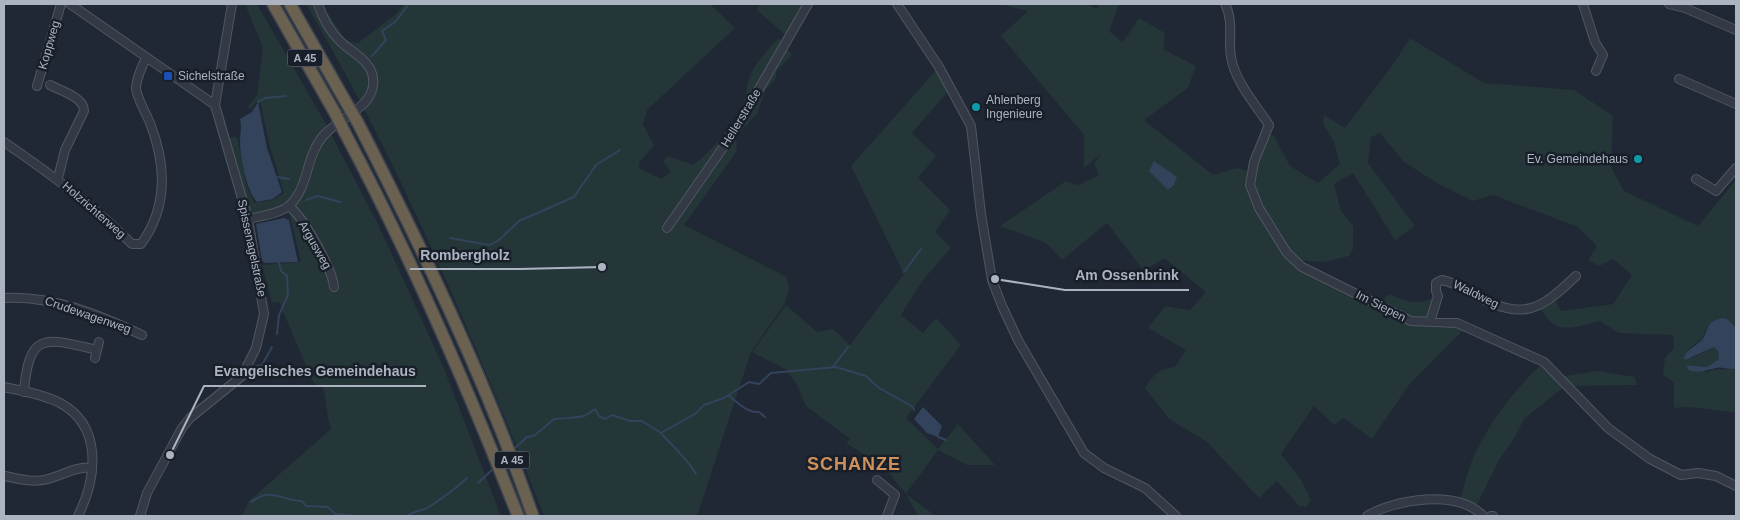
<svg xmlns="http://www.w3.org/2000/svg" width="1740" height="520" viewBox="0 0 1740 520" font-family="Arial,sans-serif">
	<style>
		.green { fill: #243637 }
		.water { fill: #33435c }
		.lines { fill: none; stroke-linecap: round; stroke-linejoin: round }
		.stream { stroke: #33435c; stroke-width: 2 }
		.minor-casing { stroke: #505763; stroke-width: 10 }
		.highway-casing { stroke: #3d444f; stroke-width: 14 }
		.minor { stroke: #333a45; stroke-width: 8 }
		.highway { stroke: #6b6150; stroke-width: 11 }
		.highway-bridge-casing { stroke: #3d444f; stroke-width: 14; stroke-linecap: butt }
		.highway-bridge { stroke: #6b6150; stroke-width: 11 }
		.transit-dot { fill: #1a4fb4; stroke: #181f29; stroke-width: 2 }
		.culture-dot { fill: #0f9aa8; stroke: #181f29; stroke-width: 2 }
		.labels { text-anchor: middle; stroke-width: 5; stroke-linejoin: round; paint-order: stroke }
		.shield { fill: #181f29; stroke: #808794; stroke-width: 1 }
		.shield-label { font-size: 11px; font-weight: bold; fill: #acb4c2 }
		.street-label { font-size: 12px; fill: #acb4c2; stroke: #181f29 }
		.poi-label { font-size: 12px; fill: #acb4c2; stroke: #181f29; text-anchor: start }
		.district-label { font-size: 18px; font-weight: bold; letter-spacing: 1px; fill: #cf915b; stroke: #181f29 }
		.leader { fill: none; stroke: #acb4c2; stroke-width: 2 }
		.callout-dot { fill: #acb4c2; stroke: #181f29; stroke-width: 2 }
		.callout-label { font-size: 14px; text-anchor: middle; font-weight: bold; fill: #acb4c2; stroke: #181f29; stroke-width: 5; stroke-linejoin: round; paint-order: stroke }
	</style>
	<rect width="100%" height="100%" fill="#1f2834"/>
	<path class="green" d="M245,4H257L327,126L302,184L287,204L253,215L248,212L229,150L230,137H236L238,140L247,187L254,203L273,200L284,193L270,147L260,102L257,101L250,110L248,106L257,95L263,48Z
		M306,4H322L346,41L358,43L396,14L404,4H710L735,28L647,110L643,124L654,145L639,163V168L661,179L671,172L663,162L668,156L693,165C710,153 737,122 744,102C747,95 746,86 749,79C754,64 768,49 779,38L792,55L777,70L776,78L765,91L757,114L736,136L737,151L684,225L787,277L789,289L784,305L751,352L697,516H544C475,341 401,166 306,4Z
		M761,4H808L788,37L759,12L757,8Z
		M999,4H1089L1096,9L1100,4H1119L1109,31L1123,42L1139,18L1165,33L1164,50L1196,66L1188,88L1144,120L1213,175L1237,168L1251,172L1266,133L1274,136L1290,166L1318,183L1340,164L1334,142L1323,123L1324,115L1345,128L1394,63L1410,38L1484,83L1574,90L1613,116L1611,167L1624,191L1698,226L1736,180V332L1735,327L1708,326L1701,340L1687,350L1692,358L1714,347L1718,351L1719,359L1707,367L1686,365L1707,372C1719,367 1728,371 1736,368V412C1715,411 1694,405 1674,408V382L1663,375L1665,358L1674,348L1673,335L1619,333L1600,321C1570,328 1556,337 1539,306L1554,297L1561,311L1613,304L1632,275L1613,259L1599,266L1588,260L1597,246L1578,227L1493,195L1473,201L1437,183L1404,162L1380,133L1371,137L1368,163L1415,226L1395,240L1353,173L1334,184L1341,211L1353,226V249L1349,256L1324,262L1294,260L1377,305L1389,294C1409,303 1417,306 1438,296L1430,322L1466,327L1409,385L1372,439L1344,418L1334,425L1314,406L1281,454L1301,480L1311,500L1306,507L1299,506L1277,481L1259,498L1207,442L1169,419L1145,388C1152,375 1161,368 1175,367L1186,350L1148,328L1165,306L1190,310L1206,292L1164,258L1144,271L1107,223L1062,260L1046,243L1000,226L1066,181L1078,185L1099,175L1094,164L1101,154L1084,168V135L1001,36L1028,11Z
		M939,67L951,88L912,133L936,156L918,178L950,210L935,232L951,248L923,280L901,315L923,333L936,318L961,345L906,418L938,449L958,424L995,465H967L938,450L906,494L936,516H918L906,494L884,467L846,443L850,439L806,406L796,383L785,369L752,352L786,305L817,332L833,329L850,345L904,274L851,166Z
		M331,134L378,224L443,366L501,516H242L249,501L331,429C326,415 327,402 323,388L313,382L279,302H272L262,265L301,262L289,212L304,190L325,138Z
		M1544,362L1557,377L1597,371L1635,377L1637,385L1565,386L1524,419L1515,437L1499,460L1475,509L1449,502L1461,497C1464,486 1467,474 1471,463C1486,426 1514,389 1544,362Z"/>
	<path class="water" d="M258,102L267,148L282,192L273,199L257,202C247,193 240,156 240,142C240,134 242,127 240,119L252,112Z
		M1154,161L1177,177L1174,185L1168,190L1149,171Z
		M284,218L289,220L298,262L265,263L262,261L256,224Z
		M1722,318L1727,319L1735,327L1736,368C1729,371 1723,366 1716,368C1706,370 1700,374 1689,370L1686,365L1707,367L1719,359L1718,351L1714,347L1685,360L1684,358C1687,349 1694,347 1701,341C1710,331 1703,323 1722,318Z
		M923,407L942,426L938,437L927,433L914,419Z"/>
	<g class="lines">
		<path class="stream" d="M372,56L386,40L382,31L395,22L409,4
			M258,102L265,98L286,96
			M278,177L289,179
			M306,200L318,196L340,202
			M450,238L490,245L499,240L519,221L574,197L596,165L620,150
			M904,272L921,249
			M277,334L279,315L288,295L287,276L281,271L279,262
			M256,366L262,365L272,347
			M833,367L848,347
			M728,395C737,402 747,413 759,412L765,417
			M661,433C673,447 687,458 696,474
			M938,437L946,440
			M514,449L527,437L534,436L554,419C556,419 582,417 584,416C587,415 592,411 595,409L599,416L605,419L612,415L630,421H642L661,433L695,414L704,405L724,398L749,382L759,384L771,373L836,367L866,376L879,388L913,407L914,410
			M478,483L494,468
			M251,502C273,486 280,501 302,501L306,506L328,507L335,514L357,516
			M407,516C414,511 422,511 429,507C442,498 456,489 467,478"/>
		<defs>
			<path id="minor" d="M70,4L215,105
				M897,4L939,67L971,126L981,214L992,280L1002,306L1019,342L1084,453L1104,468L1145,488L1176,516
				M1225,4C1234,21 1228,39 1231,57C1235,82 1256,105 1269,125L1254,162L1250,185L1259,208L1287,253L1302,267L1411,321L1457,323L1544,362L1608,428L1650,459L1681,475L1698,473L1716,476L1736,486
				M1583,4L1595,42L1603,55L1596,71
				M1669,4L1685,8L1736,30
				M1679,79L1736,104
				M50,85C61,91 84,97 84,111L65,150L58,178
				M37,86L61,4
				M4,142C52,175 90,203 132,244H141C168,207 166,164 150,123C146,113 136,97 136,87C137,78 142,66 146,58
				M1696,179L1716,191L1736,168
				M289,206C304,218 332,268 334,287
				M248,219C260,216 281,214 291,204C309,185 306,156 323,136C338,118 377,107 373,78C371,60 350,52 339,40C329,30 322,16 318,4
				M667,228L736,129L808,4
				M4,298C51,295 100,315 142,335
				M1430,322L1438,296L1436,291V283L1442,280C1456,283 1466,290 1477,296C1524,321 1540,310 1576,276
				M95,358L99,342
				M4,387C22,391 43,394 60,403C103,426 97,478 78,516
				M24,392C29,330 46,338 97,350
				M5,476C19,479 33,483 48,479C66,474 71,468 92,467
				M877,480L895,495L887,516
				M140,516L147,493L182,428L190,418L242,376L256,348L264,314L248,219L215,105L232,4
				M1367,516C1395,499 1458,489 1483,516
				M1491,516H1493"/>
			<path id="highway" d="M273,4L335,113
				M290,4L347,104
				M358,123C423,250 486,381 533,516
				M345,133C411,257 467,386 518,516"/>
		</defs>
		<use href="#minor" class="minor-casing"/>
		<use href="#highway" class="highway-casing"/>
		<use href="#minor" class="minor"/>
		<use href="#highway" class="highway"/>
		<defs>
			<path id="highway-bridge" d="M347,104L358,123
				M335,113L345,133"/>
		</defs>
		<use href="#highway-bridge" class="highway-bridge-casing"/>
		<use href="#highway-bridge" class="highway-bridge"/>
	</g>
	<rect class="transit-dot" x="163" y="71" width="10" height="10" rx="2.5"/>
	<g class="culture-dot">
		<circle cx="976" cy="107" r="5"/>
		<circle cx="1638" cy="159" r="5"/>
	</g>
	<g class="labels">
		<g class="shield">
			<rect x="287.5" y="49.5" width="35" height="17" rx="4"/>
			<rect x="494.5" y="451.5" width="35" height="17" rx="4"/>
		</g>
		<g class="shield-label">
			<text x="305" y="62">A 45</text>
			<text x="512" y="464">A 45</text>
		</g>
		<g class="street-label">
			<text transform="translate(49 45) rotate(-74)" y="4">Koppweg</text>
			<text transform="translate(741 118) rotate(-59)" y="4">Hellerstraße</text>
			<text transform="translate(94 210) rotate(41)" y="4">Holzrichterweg</text>
			<text transform="translate(315 245) rotate(60)" y="4">Argusweg</text>
			<text transform="translate(252 248) rotate(78)" y="4">Spissenagelstraße</text>
			<text transform="translate(1476 294) rotate(26)" y="4">Waldweg</text>
			<text transform="translate(1381 306) rotate(27)" y="4">Im Siepen</text>
			<text transform="translate(88 315) rotate(19)" y="4">Crudewagenweg</text>
		</g>
		<g class="poi-label">
			<text x="178" y="80">Sichelstraße</text>
			<text x="986" y="104">Ahlenberg<tspan x="986" dy="14">Ingenieure</tspan></text>
			<text x="1628" y="163" text-anchor="end">Ev. Gemeindehaus</text>
		</g>
		<g class="district-label">
			<text x="854" y="470">SCHANZE</text>
		</g>
	</g>
	<path class="leader" d="M602 267L520 269H410M995 279L1065 290H1189M170 455L204 386H426"/>
	<g class="callout-dot">
		<circle cx="602" cy="267" r="5"/>
		<circle cx="995" cy="279" r="5"/>
		<circle cx="170" cy="455" r="5"/>
	</g>
	<g class="callout-label">
		<text x="465" y="260">Rombergholz</text>
		<text x="1127" y="280">Am Ossenbrink</text>
		<text x="315" y="376">Evangelisches Gemeindehaus</text>
	</g>
	<rect width="1740" height="520" fill="none" stroke="#acb4c2" stroke-width="10"/>
</svg>
